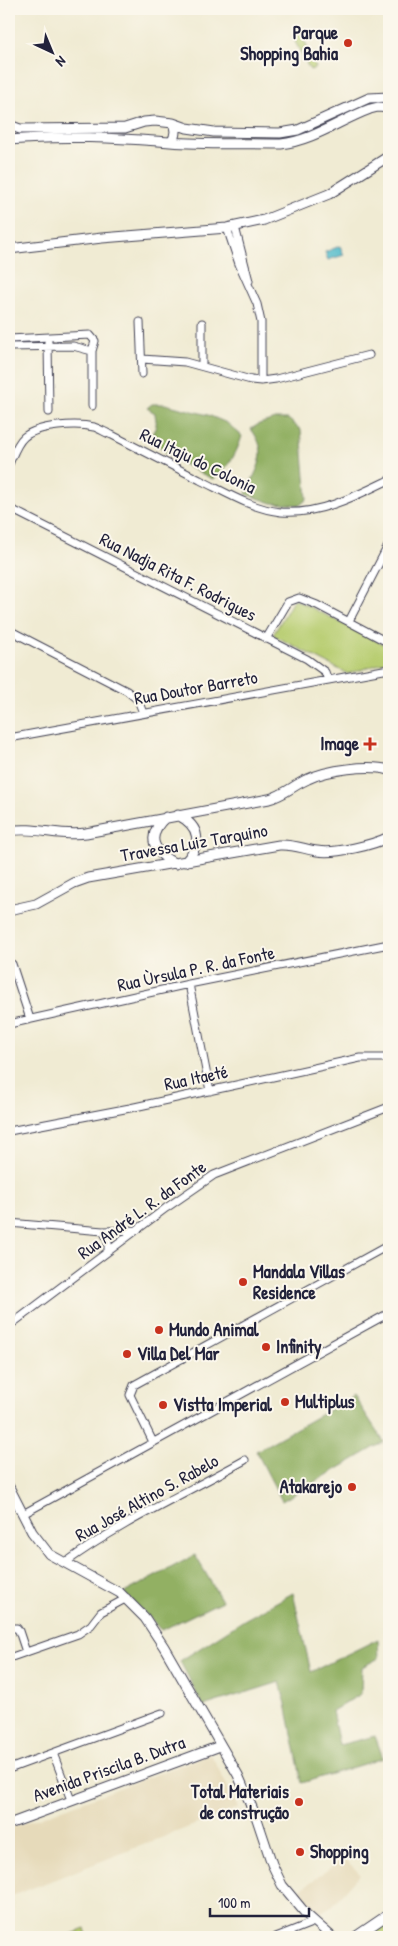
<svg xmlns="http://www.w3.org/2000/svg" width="398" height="1946" viewBox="0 0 398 1946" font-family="'Patrick Hand',sans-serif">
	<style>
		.built { fill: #e6daba }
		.green { fill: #b8cd71; stroke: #6d7856 }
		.forest { fill: #92b063; stroke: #5a694f }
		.water { fill: #4db9c9; stroke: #386e82 }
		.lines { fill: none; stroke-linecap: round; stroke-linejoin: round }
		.minor-casing { stroke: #414052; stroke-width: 9 }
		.tertiary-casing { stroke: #414052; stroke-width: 11 }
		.minor { stroke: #fff; stroke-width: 7 }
		.tertiary { stroke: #fff; stroke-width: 9 }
		.poi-dot { fill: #c8321e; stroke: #fbf7ec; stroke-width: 2 }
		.labels { text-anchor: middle; stroke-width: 4; stroke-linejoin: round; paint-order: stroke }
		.poi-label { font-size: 18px; font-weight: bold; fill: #22223b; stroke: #fbf7ec; text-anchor: start }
		.street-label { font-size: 18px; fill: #22223b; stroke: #fbf7ec }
	</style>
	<rect width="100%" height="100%" fill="#fbf7ec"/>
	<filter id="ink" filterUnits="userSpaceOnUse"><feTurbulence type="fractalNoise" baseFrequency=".02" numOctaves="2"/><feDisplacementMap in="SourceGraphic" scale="10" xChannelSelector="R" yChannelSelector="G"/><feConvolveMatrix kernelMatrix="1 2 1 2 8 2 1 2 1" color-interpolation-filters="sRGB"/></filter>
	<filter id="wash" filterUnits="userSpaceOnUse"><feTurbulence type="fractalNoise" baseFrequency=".0096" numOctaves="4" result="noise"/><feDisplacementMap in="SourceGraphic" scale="20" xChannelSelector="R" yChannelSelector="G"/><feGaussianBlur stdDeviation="1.12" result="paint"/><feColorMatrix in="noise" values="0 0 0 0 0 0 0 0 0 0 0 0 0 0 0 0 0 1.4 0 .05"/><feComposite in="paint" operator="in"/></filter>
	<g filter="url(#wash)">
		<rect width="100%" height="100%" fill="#f0ebd3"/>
		<path class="built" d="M211,1754L238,1808L9,1897V1829Z
			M344,1858L360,1874L333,1905L316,1915L297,1892Z"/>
		<path class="green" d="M301,32L316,68L310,70L292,36Z
			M294,599L389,647V661L348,674L273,635Z
			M389,1916V1937H358Z
			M85,1929L88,1937H64Z"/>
		<path class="forest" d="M152,404H165L208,415L227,423L242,436C236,455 229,467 213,479C198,472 153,452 153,432C154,430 156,427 156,425C157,422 155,417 155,413L147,408Z
			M275,419H288L301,430L307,499L300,505L272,503L246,494C256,468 271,455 251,429L259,424Z
			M354,1396L384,1442L282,1501L256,1451Z
			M195,1555L222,1601L162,1630L124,1593Z
			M293,1593L311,1672L378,1639L379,1658L362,1667L361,1694L332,1711L339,1745L375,1736L383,1758L302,1783L286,1704L280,1682L203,1706L180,1661L244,1620Z"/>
		<path class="water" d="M340,246L344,255L328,260L325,252Z"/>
	</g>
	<g filter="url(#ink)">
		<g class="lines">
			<defs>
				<path id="minor" d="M235,227L249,281
					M227,228L239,264L257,304L261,322V381
					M140,322L142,374
					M202,323V365
					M9,339L90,335L95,341L92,351V406
					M48,342L49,412
					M9,347L73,346L92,351
					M142,359L185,362L251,380L261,381L276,379L369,355
					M9,464C13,455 17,443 24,437C38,425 77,423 94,427C100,429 106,433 112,435C141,450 171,465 200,480C225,492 252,509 281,512C319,515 356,496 389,480
					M9,508L307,659L325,672L328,680
					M349,621L389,544
					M9,630L127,691L138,700L143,713
					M266,639L288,602L299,598L317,605L389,643
					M9,738L389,669
					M12,964L30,1019
					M189,984L210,1091
					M9,1024L189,984L389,944
					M9,1131L130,1108L360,1058H389
					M9,1223L103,1231L137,1230
					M103,1231L108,1240V1251
					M9,1326L166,1208L214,1175L389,1107
					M153,1442L130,1395L134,1385L389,1245
					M23,1514L389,1313
					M65,1563C119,1523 186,1493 245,1460
					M9,1628H17L19,1631L26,1652
					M9,1658L78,1634L91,1625L101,1612L127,1598
					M53,1753L71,1800
					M9,1769L162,1713
					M276,1937L314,1922"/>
				<path id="tertiary" d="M9,125L20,129L125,128L144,122L155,121L173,123L187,128L214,132L280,133L298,130L369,98L389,97
					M9,140C62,135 117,138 170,142C207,145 244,143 281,144C314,140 340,120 370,109L378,107L389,108
					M171,142C176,136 176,130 173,123
					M9,249L102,238L227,228L264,220L329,194L389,156
					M178,815C201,827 202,844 185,862
					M166,817C145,836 153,853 176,864
					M9,831C35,826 59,837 86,833L269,799C284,795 294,785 308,779C327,770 369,764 389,770
					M9,910L36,904L74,883L88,878L279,845C293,844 304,849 317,851C336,854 373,845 389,837
					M9,1487L32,1532L49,1554L120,1593L145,1618L164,1647L238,1775L257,1819L272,1864L282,1885L306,1914L332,1937
					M9,1824L220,1746
					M355,1937L389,1914"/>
			</defs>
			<use href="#minor" class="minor-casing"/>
			<use href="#tertiary" class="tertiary-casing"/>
			<use href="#minor" class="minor"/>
			<use href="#tertiary" class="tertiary"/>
		</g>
	</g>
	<g class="poi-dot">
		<circle cx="348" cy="43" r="5"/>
		<path d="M367.5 736.5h5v5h5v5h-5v5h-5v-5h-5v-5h5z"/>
		<circle cx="243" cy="1282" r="5"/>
		<circle cx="159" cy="1330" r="5"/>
		<circle cx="266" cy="1347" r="5"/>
		<circle cx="127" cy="1354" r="5"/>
		<circle cx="285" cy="1402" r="5"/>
		<circle cx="163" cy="1405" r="5"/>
		<circle cx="352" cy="1487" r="5"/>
		<circle cx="299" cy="1802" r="5"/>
		<circle cx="300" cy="1852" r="5"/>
	</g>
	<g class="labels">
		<g class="poi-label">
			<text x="338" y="39" text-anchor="end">Parque<tspan x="338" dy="21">Shopping Bahia</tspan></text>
			<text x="359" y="750" text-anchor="end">Image</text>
			<text x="253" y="1278">Mandala Villas<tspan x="253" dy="21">Residence</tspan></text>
			<text x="169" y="1336">Mundo Animal</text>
			<text x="276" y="1353">Infinity</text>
			<text x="137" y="1360">Villa Del Mar</text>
			<text x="295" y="1408">Multiplus</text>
			<text x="173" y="1411">Vistta Imperial</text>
			<text x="342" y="1493" text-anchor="end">Atakarejo</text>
			<text x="289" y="1798" text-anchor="end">Total Materiais<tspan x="289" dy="21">de construção</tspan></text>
			<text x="310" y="1858">Shopping</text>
		</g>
		<g class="street-label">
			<text transform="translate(198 461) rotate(26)" y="6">Rua Itaju do Colonia</text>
			<text transform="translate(178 577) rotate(27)" y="6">Rua Nadja Rita F. Rodrigues</text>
			<text transform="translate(196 688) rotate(-10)" y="6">Rua Doutor Barreto</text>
			<text transform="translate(194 843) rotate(-10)" y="6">Travessa Luiz Tarquino</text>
			<text transform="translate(196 969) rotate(-12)" y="6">Rua Ùrsula P. R. da Fonte</text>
			<text transform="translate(196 1078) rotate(-12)" y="6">Rua Itaeté</text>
			<text transform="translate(142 1210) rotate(-36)" y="6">Rua André L. R. da Fonte</text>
			<text transform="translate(147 1498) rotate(-29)" y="6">Rua José Altino S. Rabelo</text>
			<text transform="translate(109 1769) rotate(-20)" y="6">Avenida Priscila B. Dutra</text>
		</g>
	</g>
	<rect width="398" height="1946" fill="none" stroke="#fbf7ec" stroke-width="30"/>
	<g transform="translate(52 52) rotate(136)" stroke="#fbf7ec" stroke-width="4" paint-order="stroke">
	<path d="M0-4L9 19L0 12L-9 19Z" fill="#22223b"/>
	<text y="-8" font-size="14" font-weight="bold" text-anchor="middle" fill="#22223b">N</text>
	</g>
	<path d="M210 1908v8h99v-8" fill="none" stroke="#22223b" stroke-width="2.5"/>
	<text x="218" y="1908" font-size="15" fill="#22223b" stroke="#fbf7ec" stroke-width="4" paint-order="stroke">100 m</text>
</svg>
